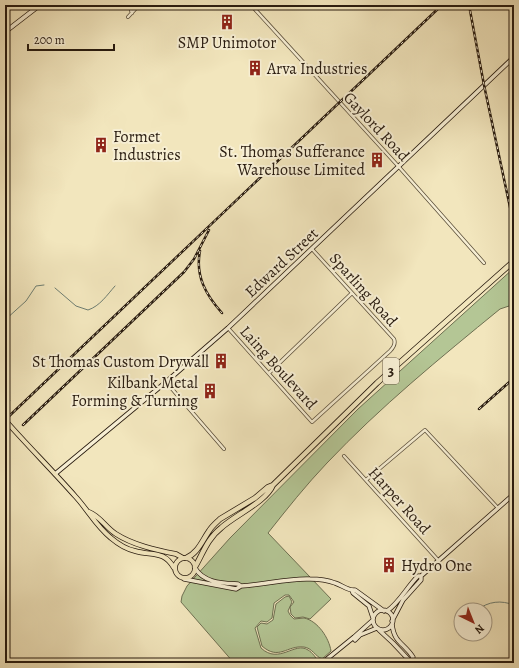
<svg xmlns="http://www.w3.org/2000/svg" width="519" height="668" viewBox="0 0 519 668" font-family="Alegreya,serif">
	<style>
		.green { fill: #b4c695; stroke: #6e7052 }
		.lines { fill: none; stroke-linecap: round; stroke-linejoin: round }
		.stream { stroke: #6d7d71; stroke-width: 1 }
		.street-casing { stroke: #5a4e3a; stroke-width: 4 }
		.secondary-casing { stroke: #281b0f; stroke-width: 5 }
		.primary-casing { stroke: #281b0f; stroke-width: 5.5 }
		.highway-casing { stroke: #281b0f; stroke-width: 6 }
		.street { stroke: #f7efd4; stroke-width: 2.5 }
		.secondary { stroke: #f7efd4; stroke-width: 3.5 }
		.primary { stroke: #f2e6bd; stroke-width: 4 }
		.highway { stroke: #f2e6bd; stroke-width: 4.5 }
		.rail-casing { stroke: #281b0f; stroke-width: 2.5 }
		.rail { stroke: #f7efd4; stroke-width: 1; stroke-dasharray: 3; stroke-linecap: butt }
		.labels { text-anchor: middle; stroke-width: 4; stroke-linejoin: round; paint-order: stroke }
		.shield { fill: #f7efd4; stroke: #665b4a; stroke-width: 1 }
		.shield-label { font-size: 15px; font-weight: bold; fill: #281b0f }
		.poi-label { font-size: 16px; fill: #281b0f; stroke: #f7efd4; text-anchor: start }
		.street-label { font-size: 16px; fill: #281b0f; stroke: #f7efd4 }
	</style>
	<rect width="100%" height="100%" fill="#f2e6bd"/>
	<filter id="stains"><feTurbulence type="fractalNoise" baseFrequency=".005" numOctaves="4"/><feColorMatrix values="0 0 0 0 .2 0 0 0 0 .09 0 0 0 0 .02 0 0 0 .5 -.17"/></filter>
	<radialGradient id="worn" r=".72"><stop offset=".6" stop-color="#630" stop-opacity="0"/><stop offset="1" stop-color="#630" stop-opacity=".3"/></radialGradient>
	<path class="green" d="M514,268V307L509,306L500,309C440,358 380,407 327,463C306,485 287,509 268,533L331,599L310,619L303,617L295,618L291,614L290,607L294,602L289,595H285L274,603L272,618L267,622L261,621L255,628L261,648C279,665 295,641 308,650C312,652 316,658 319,662L317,663H234L181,602L182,596L187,586L230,538L358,409Z
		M289,596L292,602L288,611L290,615L294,619C297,619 301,618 304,618C318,621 329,638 331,651L322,659C315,656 312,648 304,647C287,645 279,661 262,646L257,627L261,623L267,624L273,620L276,604L285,597Z"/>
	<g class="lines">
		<path class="stream" d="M55,288L76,306L88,310C100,306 107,295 115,286
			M5,320L26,301L36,286L44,285
			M5,395L10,400
			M477,610C489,601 501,600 514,605"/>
		<defs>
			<path id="street" d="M251,5L399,167L484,263
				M132,13L131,10L134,5
				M128,17L139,5
				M228,328L312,422L390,351C393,348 396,344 394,339L312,249
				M269,373L352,293
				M166,382L224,449
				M344,456L438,560
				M366,480L425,430L498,508"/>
			<path id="secondary" d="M5,32L40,5
				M55,474L166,382L228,328L514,57
				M195,568C204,583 222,583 238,584L241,586
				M184,579L236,589L241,586C264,585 287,578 310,579C318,579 327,580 335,583C342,585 348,591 355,590L384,611
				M352,590L353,593L369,606L373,618
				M373 620a10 10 0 1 1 20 0a10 10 0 1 1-20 0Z
				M387,611C399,603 407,587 418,576H421L514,494
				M392,621L403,600L421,580V576
				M392,624C394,643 404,643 413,657L412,660
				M379,630L393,643L409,660H412L415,663
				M355,640L360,635L377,628
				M322,663L354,637L373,620"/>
			<path id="primary" d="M5,420C28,446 52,470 75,496C88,510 96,526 111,538C118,544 126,549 135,551C152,556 164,550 174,568
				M89,512C100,516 106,528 116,534C133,545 156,550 176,554L183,558
				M175 568a10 10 0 1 1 20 0a10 10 0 1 1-20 0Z"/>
			<path id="highway" d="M186,558C198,553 202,541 209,531C212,526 216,523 220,519L255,498L268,487L273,485L377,383L514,261
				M195,567C203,553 208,538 221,528C235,515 266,502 273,485"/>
		</defs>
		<use href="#street" class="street-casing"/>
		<use href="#secondary" class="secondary-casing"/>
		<use href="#primary" class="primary-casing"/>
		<use href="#highway" class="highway-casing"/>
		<use href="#street" class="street"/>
		<use href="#secondary" class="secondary"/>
		<use href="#primary" class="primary"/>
		<use href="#highway" class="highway"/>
		<defs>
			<path id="rail" d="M469,5L484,85L514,226
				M200,251C195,276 206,295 222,313
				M479,409L514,378
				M5,420L442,5
				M23,425L184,272L194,259L209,230"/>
		</defs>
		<use href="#rail" class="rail-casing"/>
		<use href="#rail" class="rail"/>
	</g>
	<defs>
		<symbol id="building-bare" viewBox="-9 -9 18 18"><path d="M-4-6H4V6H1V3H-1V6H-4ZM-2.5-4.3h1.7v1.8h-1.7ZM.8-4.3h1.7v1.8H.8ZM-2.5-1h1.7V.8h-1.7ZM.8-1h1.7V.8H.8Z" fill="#8f2418" stroke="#f7efd4" stroke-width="2.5" paint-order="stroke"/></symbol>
	</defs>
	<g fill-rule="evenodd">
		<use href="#building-bare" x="216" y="11" width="22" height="22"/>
		<use href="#building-bare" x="244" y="57" width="22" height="22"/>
		<use href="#building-bare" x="90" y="134" width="22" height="22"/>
		<use href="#building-bare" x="366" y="149" width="22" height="22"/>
		<use href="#building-bare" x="210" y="350" width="22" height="22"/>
		<use href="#building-bare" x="199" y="380" width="22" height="22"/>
		<use href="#building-bare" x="378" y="554" width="22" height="22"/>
	</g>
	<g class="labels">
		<rect class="shield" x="383" y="358" width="16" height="26" rx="3"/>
		<g class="shield-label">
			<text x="391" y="376">3</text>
		</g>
		<g class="poi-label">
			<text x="227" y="48" text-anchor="middle">SMP Unimotor</text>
			<text x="267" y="74">Arva Industries</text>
			<text x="113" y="142">Formet<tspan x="113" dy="18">Industries</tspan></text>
			<text x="365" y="157" text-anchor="end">St. Thomas Sufferance<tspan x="365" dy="18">Warehouse Limited</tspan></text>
			<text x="209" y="367" text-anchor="end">St Thomas Custom Drywall</text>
			<text x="198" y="388" text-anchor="end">Kilbank Metal<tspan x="198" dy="18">Forming &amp; Turning</tspan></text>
			<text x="401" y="571">Hydro One</text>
		</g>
		<g class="street-label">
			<text transform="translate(377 126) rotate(47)" y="6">Gaylord Road</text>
			<text transform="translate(281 262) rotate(-43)" y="6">Edward Street</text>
			<text transform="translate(364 289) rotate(48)" y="6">Sparling Road</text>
			<text transform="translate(279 367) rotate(48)" y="6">Laing Boulevard</text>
			<text transform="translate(400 500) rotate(48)" y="6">Harper Road</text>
		</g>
	</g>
	<rect width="519" height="668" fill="none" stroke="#f2e6bd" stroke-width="20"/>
	<rect x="6" y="6" width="507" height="656" fill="none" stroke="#281b0f" stroke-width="2"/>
	<rect x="10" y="10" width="499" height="648" fill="none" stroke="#281b0f"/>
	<g transform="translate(473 622) rotate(137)"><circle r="19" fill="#f7efd4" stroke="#a49a85"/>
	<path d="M0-3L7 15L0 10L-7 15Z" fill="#8f2418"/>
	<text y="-6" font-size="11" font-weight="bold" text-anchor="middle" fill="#281b0f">N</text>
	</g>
	<path d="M28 44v6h86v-6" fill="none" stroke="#281b0f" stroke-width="2"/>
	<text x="34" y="44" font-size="12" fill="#281b0f" stroke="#f7efd4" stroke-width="3" paint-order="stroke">200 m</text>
	<rect width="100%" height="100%" filter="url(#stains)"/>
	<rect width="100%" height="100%" fill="url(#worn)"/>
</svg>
